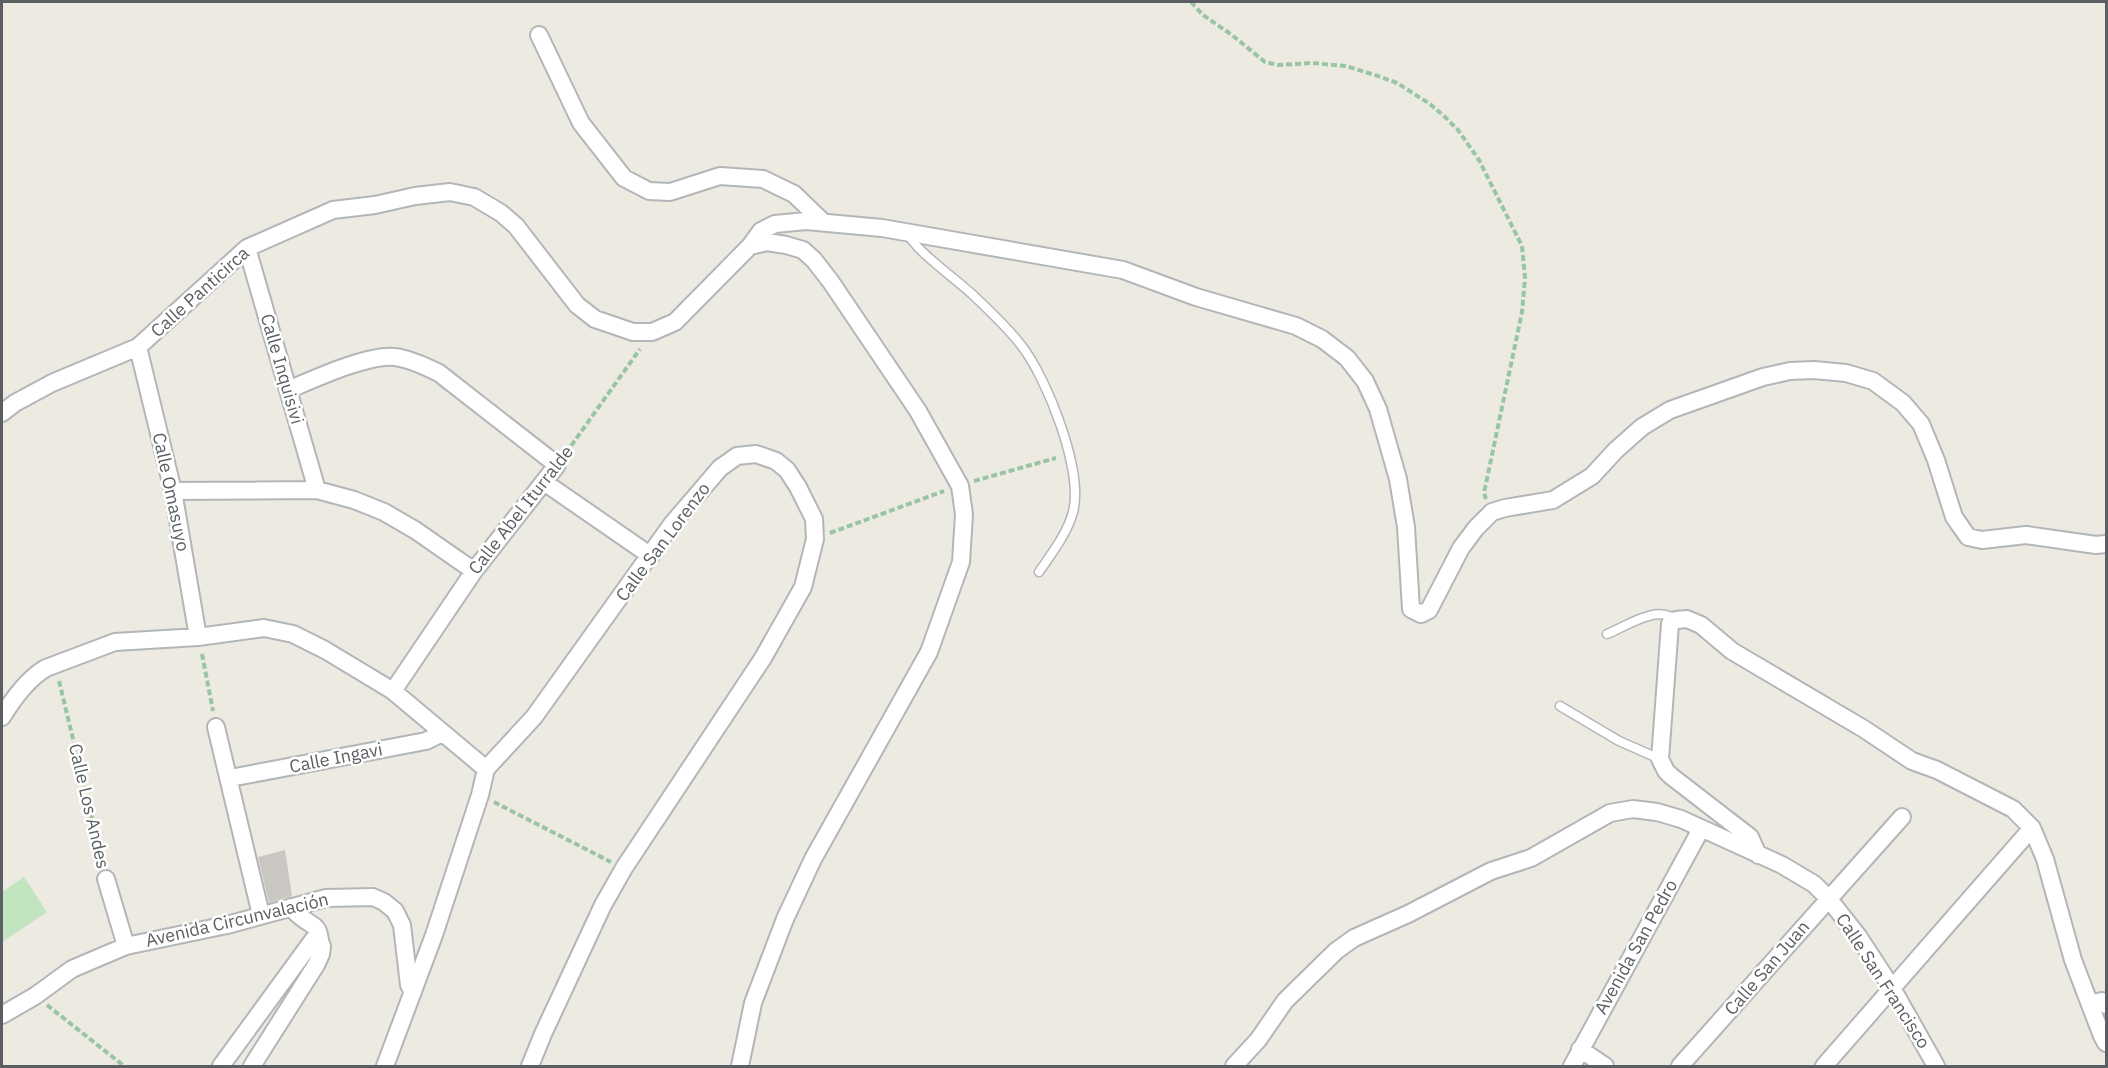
<svg xmlns="http://www.w3.org/2000/svg" width="2108" height="1068" viewBox="0 0 2108 1068" font-family="'IBM Plex Sans',sans-serif">
	<style>
		.green { fill: #c2e4bf }
		.building { fill: #cac7c2 }
		.lines { fill: none; stroke-linecap: round; stroke-linejoin: round }
		.service-casing { stroke: #b3b6b9; stroke-width: 11 }
		.minor-casing { stroke: #b3b6b9; stroke-width: 20 }
		.path { stroke: #99c5a2; stroke-width: 4; stroke-dasharray: 6 3; stroke-linecap: butt }
		.service { stroke: #fff; stroke-width: 8 }
		.minor { stroke: #fff; stroke-width: 16 }
		.labels { text-anchor: middle; stroke-width: 5; stroke-linejoin: round; paint-order: stroke }
		.street-label { font-size: 18px; fill: #5b5f63; stroke: #fff }
	</style>
	<rect width="100%" height="100%" fill="#edeae2"/>
	<path class="green" d="M24,877L47,912L2,942V892Z"/>
	<path class="building" d="M285,850L292,896L269,903L258,857Z"/>
	<g class="lines">
		<defs>
			<path id="service" d="M907,233C917,252 956,279 973,295C990,311 1007,327 1021,345C1047,378 1084,472 1073,512C1067,534 1052,553 1039,572
				M1607,634C1627,626 1657,604 1676,620
				M1560,706L1619,741L1660,759"/>
			<path id="minor" d="M539,35L581,123L624,178L649,191L670,192L720,176L763,179L794,194L822,221
				M247,248L317,490
				M138,347L173,491L198,637
				M288,390C314,379 368,354 395,357C410,359 425,366 439,373L557,465L474,571L393,691
				M2,413L15,403L52,383L138,347L247,248L333,210L375,205L415,196L450,192L474,197L501,213L516,226L577,305L595,319L633,332H652L675,322L750,246L761,231L775,224L806,221L882,228L1123,270L1196,297L1296,326L1322,339L1347,358L1365,381L1378,409L1398,479L1406,527L1411,609L1421,614L1429,610L1461,548L1476,528L1492,512L1505,508L1553,500L1592,476L1616,450L1642,427L1670,410L1763,377L1790,371L1814,370L1846,373L1873,381L1903,403L1921,424L1936,460L1954,517L1968,537L1982,540L2026,535L2096,545L2106,544
				M544,482L651,556
				M173,491L317,490L354,500L384,512L415,530L474,571
				M2,717C13,699 27,679 46,668L115,642L198,637L264,628L293,634L325,650L393,691L486,769
				M216,727L261,915
				M230,778L426,741L442,733
				M1758,855L1750,837L1671,776L1666,771L1660,759L1670,624L1676,620L1687,619L1701,625L1732,651L1864,729L1912,761L1937,770L2013,809L2032,828L2045,859L2073,960L2102,1036L2106,1043
				M106,879L126,946
				M2090,1004L2102,1001L2106,1005
				M2,1015L35,996L72,969L126,946L227,925L326,898L373,897L384,902L395,911L402,925L409,985L413,992
				M1580,1049L1605,1066
				M221,1066L313,940H319
				M252,1066L316,965L321,954L322,946C318,939 321,932 315,927C305,919 300,919 291,907
				M385,1066L434,935L480,795L486,769L534,717L672,524L720,468L737,456L756,454L776,461L787,470L798,487L814,519L815,539L803,587L763,658L624,868L603,905L543,1034L530,1066
				M740,1066L753,1003L785,919L813,859L929,652L961,562L964,514L960,486L918,411L831,282L814,260L803,250L786,245L767,242L750,246
				M1234,1066L1258,1040L1285,1001L1336,951L1354,938L1408,914L1491,871L1531,858L1610,813L1633,809L1657,812L1681,819L1782,865L1814,884L1828,898L1858,936L1892,988L1936,1066
				M1572,1066L1701,829
				M1680,1066L1902,817
				M1824,1066L2032,828"/>
		</defs>
		<use href="#service" class="service-casing"/>
		<use href="#minor" class="minor-casing"/>
		<path class="path" d="M1191,2L1203,15L1232,35L1265,62L1278,65L1312,63L1346,66L1378,76L1397,83L1430,104L1445,117L1458,130L1479,160L1522,246L1525,278L1522,312L1484,493L1486,499
			M566,453L640,349
			M974,481L1056,458
			M830,533L944,491
			M202,654L213,711
			M59,681L103,863
			M494,802L611,862
			M47,1005L124,1066"/>
		<use href="#service" class="service"/>
		<use href="#minor" class="minor"/>
	</g>
	<g class="labels">
		<g class="street-label">
			<text transform="translate(200 292) rotate(-42)" y="6">Calle Panticirca</text>
			<text transform="translate(282 369) rotate(74)" y="6">Calle Inquisivi</text>
			<text transform="translate(171 492) rotate(78)" y="6">Calle Omasuyo</text>
			<text transform="translate(521 510) rotate(-52)" y="6">Calle Abel Iturralde</text>
			<text transform="translate(663 542) rotate(-53)" y="6">Calle San Lorenzo</text>
			<text transform="translate(336 758) rotate(-11)" y="6">Calle Ingavi</text>
			<text transform="translate(89 806) rotate(77)" y="6">Calle Los Andes</text>
			<text transform="translate(237 920) rotate(-13)" y="6">Avenida Circunvalación</text>
			<text transform="translate(1636 947) rotate(-61)" y="6">Avenida San Pedro</text>
			<text transform="translate(1767 968) rotate(-49)" y="6">Calle San Juan</text>
			<text transform="translate(1883 981) rotate(57)" y="6">Calle San Francisco</text>
		</g>
	</g>
	<rect width="2108" height="1068" fill="none" stroke="#5b5f63" stroke-width="6"/>
</svg>
